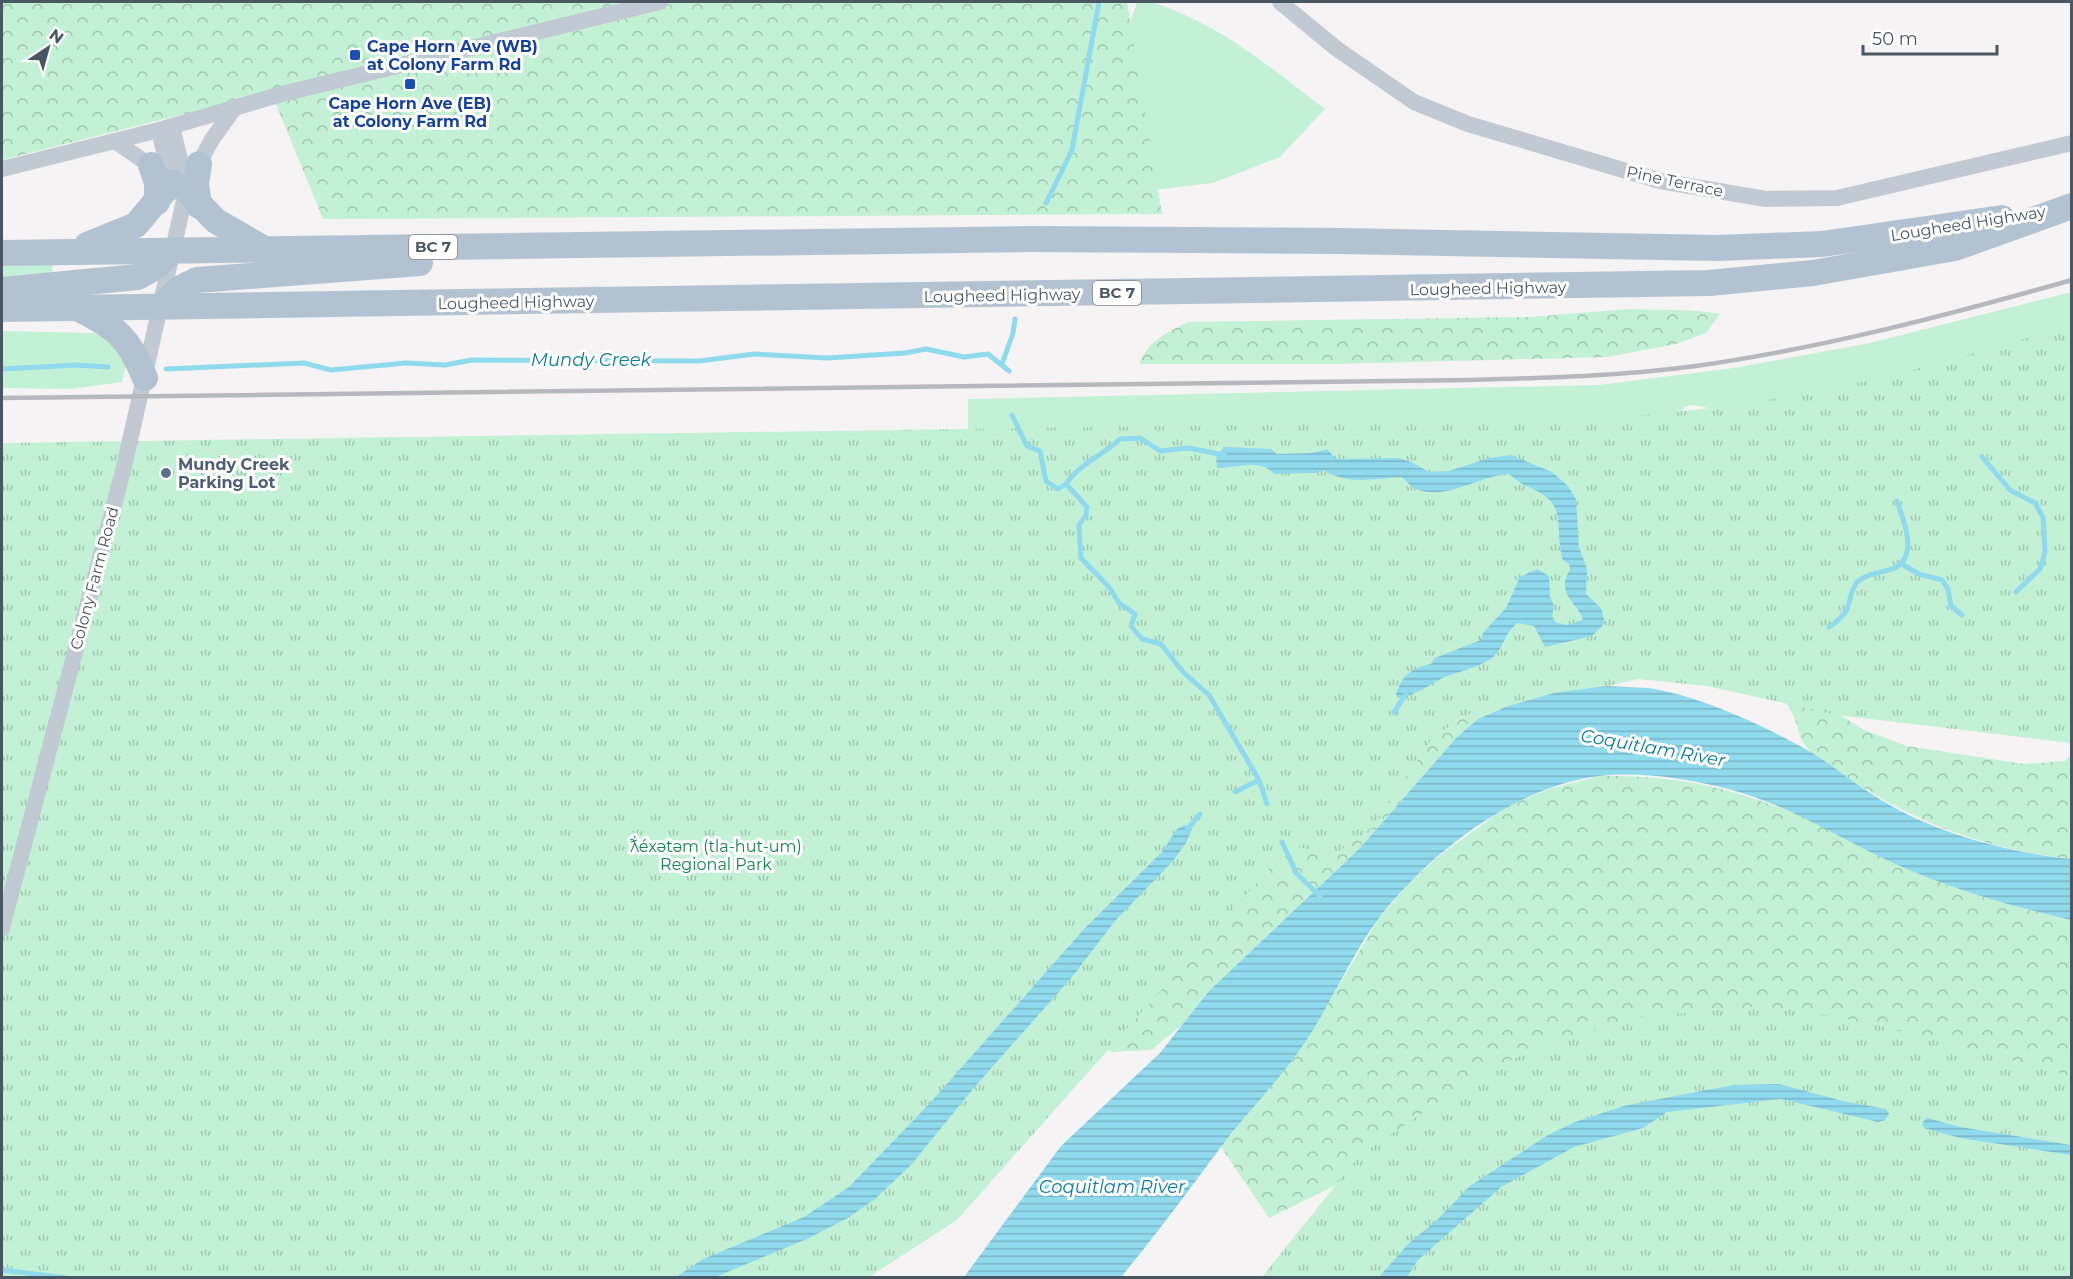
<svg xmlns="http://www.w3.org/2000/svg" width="2073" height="1279" viewBox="0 0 2073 1279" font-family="Montserrat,sans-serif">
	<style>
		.green { fill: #c3f1d5 }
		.forest { fill: url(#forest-crowns) }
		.park { fill: url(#park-tufts) }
		.water { fill: url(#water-rules) }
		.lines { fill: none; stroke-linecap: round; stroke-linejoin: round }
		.stream { stroke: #90daee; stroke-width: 5 }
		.street { stroke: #c1cad2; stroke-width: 16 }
		.primary { stroke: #b3c2d1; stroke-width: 26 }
		.rail { stroke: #b5b8bd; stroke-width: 4.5 }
		.transit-dot { fill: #1a4fb4; stroke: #fff; stroke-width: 2 }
		.service-dot { fill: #5c6f8a; stroke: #fff; stroke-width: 2 }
		.labels { text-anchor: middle; stroke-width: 6; stroke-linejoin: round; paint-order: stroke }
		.shield { fill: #fff; stroke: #808990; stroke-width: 1.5 }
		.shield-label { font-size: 15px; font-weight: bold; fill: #4a5661 }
		.transit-label { font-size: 16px; font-weight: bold; fill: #164399; stroke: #fff; text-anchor: start }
		.street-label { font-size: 16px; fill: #4a5661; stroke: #fff }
		.service-label { font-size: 16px; font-weight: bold; fill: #4e5e75; stroke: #fff; text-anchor: start }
		.park-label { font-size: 16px; fill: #17864f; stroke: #fff }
		.water-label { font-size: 18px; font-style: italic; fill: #0c7c9b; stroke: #fff }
	</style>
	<defs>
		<pattern id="forest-crowns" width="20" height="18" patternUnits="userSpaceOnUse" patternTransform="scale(1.5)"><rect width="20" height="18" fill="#c3f1d5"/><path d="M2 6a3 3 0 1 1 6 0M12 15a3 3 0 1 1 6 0" fill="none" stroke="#a0c6b0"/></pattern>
		<pattern id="park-tufts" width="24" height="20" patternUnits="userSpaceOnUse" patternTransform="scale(1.5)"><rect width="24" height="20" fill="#c3f1d5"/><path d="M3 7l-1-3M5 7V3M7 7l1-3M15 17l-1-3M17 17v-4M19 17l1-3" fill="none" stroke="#a0c6b0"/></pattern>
		<pattern id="water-rules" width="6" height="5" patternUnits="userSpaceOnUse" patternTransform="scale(1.5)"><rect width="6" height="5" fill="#90daee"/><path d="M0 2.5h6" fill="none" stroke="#78b4c4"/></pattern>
	</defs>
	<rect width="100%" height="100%" fill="#f5f3f3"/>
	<path class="green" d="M1151,2C1219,23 1268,66 1325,109L1280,157L1213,183L1144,191L1123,43L1137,3Z
		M52,264L53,278L2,280V266Z
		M2071,292V415L1742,405L1714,409L1693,405L1684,407L1678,421L968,458V399L1599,385L1734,368L1870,343Z
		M2,331L94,333L107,338L126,364L122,382L70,389L2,388Z"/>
	<path class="forest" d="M2,2H1127L1162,214L323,219L271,92L2,160Z
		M1629,309C1659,311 1691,308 1720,314L1706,333L1676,344L1607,357L1335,364H1139C1150,339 1165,334 1188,322L1530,317Z
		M1554,693L1508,706L1478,719L1457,737L1360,848L1209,991L1183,1024L1151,1050L1112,1052L1097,1044L1244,850L1432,720Z
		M1781,695L1828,707L1864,730L1907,746L2024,764L2065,761L2071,754V859C1990,850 1914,823 1847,777C1835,769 1819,761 1810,751C1797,737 1800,733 1795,719C1792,711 1785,702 1781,695Z
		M1599,776C1680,775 1737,788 1811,821C1845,835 1876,855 1910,870C1961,892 2017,908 2071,920V1095L1401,1153L1269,1218L1221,1147L1301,1048L1378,920L1408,884L1443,853L1508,806L1549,789Z"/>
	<path class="park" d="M2071,326V743L1837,715L1707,686L1638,679L1573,694L1469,714L1433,737L1374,826L1334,855L1298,847L1274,863L957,1220L869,1277H2V443L1575,420C1660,415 1745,406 1829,389C1911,373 1991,348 2071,326Z
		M1752,1007L1795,1009L1873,1024L2071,1076V1277L1261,1278L1360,1155L1483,1072L1556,1041L1637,1017Z"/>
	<path class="water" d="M1224,447L1271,449L1277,454L1312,453L1327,449L1336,459L1398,458L1411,462L1429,472L1449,471L1489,458L1511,455L1552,472L1568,486L1576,499L1579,547L1587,569L1586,594L1601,608L1605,623L1592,636L1545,647L1534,626L1518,623C1504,632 1505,647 1493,657C1481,667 1460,671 1445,677C1429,684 1416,696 1398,698L1396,695C1401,676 1411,668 1431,664L1435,658L1481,640L1483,633L1506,608L1520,577L1537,569L1549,576L1550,597L1554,606L1552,616L1555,622L1567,625L1583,620C1579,604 1554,593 1570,570L1569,564L1562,559C1554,518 1569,503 1524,485C1518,482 1514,477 1508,474C1479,476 1446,501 1416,489C1411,487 1406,480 1401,477C1374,479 1347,485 1323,470L1316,473L1274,474C1261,458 1236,468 1217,468L1216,457Z
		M1607,686C1620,687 1634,687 1648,688C1698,695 1765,726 1809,751C1834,766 1856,785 1881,800C1937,834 2007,852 2071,859V920C2005,905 1937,885 1876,855C1828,831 1783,804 1732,790C1690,779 1642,771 1599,776C1516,786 1429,853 1379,918C1349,958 1330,1007 1301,1048C1277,1083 1246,1113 1221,1147C1188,1191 1156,1235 1121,1277H964L1061,1146L1160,1053L1209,991L1360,848L1457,737L1478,719L1508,706L1554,693Z
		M1185,825L1192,829L1186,843L1173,861L1115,921L1072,977L972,1090L911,1165L875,1199L848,1218L807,1239L715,1277H676L703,1259L804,1217L849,1187L930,1103L1085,928L1162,852L1177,829Z
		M1779,1084L1843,1101L1886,1109L1889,1114L1885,1120L1878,1122L1781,1099L1667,1112L1643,1128L1574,1147L1501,1187L1417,1261L1407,1277H1379L1409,1243L1438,1219L1470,1186L1548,1135L1575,1122L1624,1106L1701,1091L1735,1085Z
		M1927,1118L1960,1127L2071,1145V1155L1960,1138L1924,1128L1922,1123Z"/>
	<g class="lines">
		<path class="stream" d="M1046,203L1072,150L1099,2
			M1002,364L1013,333L1015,319
			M2,369L76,365L108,367
			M166,369L304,363L331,370L406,363L445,365L472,360L699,361L754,354L827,358L905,353L926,349L964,357L988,354L1009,371
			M1012,415L1027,446L1040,451L1046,481L1058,489L1066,484L1087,507L1086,515L1079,525L1081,558L1109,587L1119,603L1135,614L1131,626L1142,639L1161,644L1183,672L1209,695L1259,780L1267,804
			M1982,457L2010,490L2035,503L2043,517L2045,552L2040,569L2016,592
			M1066,484C1079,464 1102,456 1120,439L1140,438L1160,451L1189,448L1224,455
			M1900,563L1919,574L1942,580L1948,589L1951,606L1962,615
			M1829,627C1835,623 1842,618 1846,611C1851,602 1850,589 1858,581C1867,574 1878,573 1889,570C1921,561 1904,521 1897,501
			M1394,712L1406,694
			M1235,792L1259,780
			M1186,831L1200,814
			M1282,842L1297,874L1320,896
			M2,1270L67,1278"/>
		<path class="street" d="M1280,2L1337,49L1414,102L1468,124L1660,181L1766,199L1837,198L2072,143
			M159,130L173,192
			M115,141L158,171
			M2,169L159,130L282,94L660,2
			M194,173L211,141L233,110
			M2,928L124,467L185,196L184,176L172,126"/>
		<path class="primary" d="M199,164L196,184L199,206
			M151,165L157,183V202
			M186,190L216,221L261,247
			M87,245L136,225L172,182
			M2,253L1029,239L1339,241L1718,248L1822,244L2002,218
			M2,290L138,277L156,267L172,250
			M161,306L179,289L197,280L420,263
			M2,309L1709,283L1813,273L1955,248L2072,206
			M79,309C116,327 129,338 145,378"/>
		<path class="rail" d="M2,398L1470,380C1545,378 1621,376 1696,366C1823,348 1948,315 2072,280"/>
	</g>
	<g class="transit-dot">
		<rect x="349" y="49" width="12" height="12" rx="3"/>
		<rect x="404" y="78" width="12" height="12" rx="3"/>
	</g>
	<circle class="service-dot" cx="166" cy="473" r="6"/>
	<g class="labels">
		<g class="shield">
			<rect x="409" y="235" width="48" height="24" rx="4.5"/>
			<rect x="1093" y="281" width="48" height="24" rx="4.5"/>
		</g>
		<g class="shield-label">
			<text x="433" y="252">BC 7</text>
			<text x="1117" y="298">BC 7</text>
		</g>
		<g class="transit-label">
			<text x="367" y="52">Cape Horn Ave (WB)<tspan x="367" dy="18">at Colony Farm Rd</tspan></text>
			<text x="410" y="109" text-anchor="middle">Cape Horn Ave (EB)<tspan x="410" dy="18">at Colony Farm Rd</tspan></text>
		</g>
		<g class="street-label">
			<text transform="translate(1675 181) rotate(12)" y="6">Pine Terrace</text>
			<text transform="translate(1968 223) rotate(-9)" y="6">Lougheed Highway</text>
			<text transform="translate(1488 288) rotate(-1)" y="6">Lougheed Highway</text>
			<text transform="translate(1002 295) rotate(-1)" y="6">Lougheed Highway</text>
			<text transform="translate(516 302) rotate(-1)" y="6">Lougheed Highway</text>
			<text transform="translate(94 578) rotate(-75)" y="6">Colony Farm Road</text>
		</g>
		<g class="service-label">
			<text x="178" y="470">Mundy Creek<tspan x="178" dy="18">Parking Lot</tspan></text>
		</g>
		<g class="park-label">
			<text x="716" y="852">ƛ̓éxətəm (tla-hut-um)<tspan x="716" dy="18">Regional Park</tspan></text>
		</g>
		<g class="water-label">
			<text x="591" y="366">Mundy Creek</text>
			<text transform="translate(1653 748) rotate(10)" y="6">Coquitlam River</text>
			<text x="1112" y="1193">Coquitlam River</text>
		</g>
	</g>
	<rect width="2073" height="1279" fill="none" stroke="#4a5661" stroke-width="6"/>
	<g transform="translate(48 48) rotate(36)" stroke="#ffffff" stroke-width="4.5" paint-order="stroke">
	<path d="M0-4.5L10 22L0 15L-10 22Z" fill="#4a5661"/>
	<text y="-9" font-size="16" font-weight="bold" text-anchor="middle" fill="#4a5661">N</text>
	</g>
	<path d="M1863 45v9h134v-9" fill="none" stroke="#4a5661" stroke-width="3"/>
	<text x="1872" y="45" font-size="18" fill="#4a5661" stroke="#ffffff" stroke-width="4.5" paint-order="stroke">50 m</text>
</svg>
